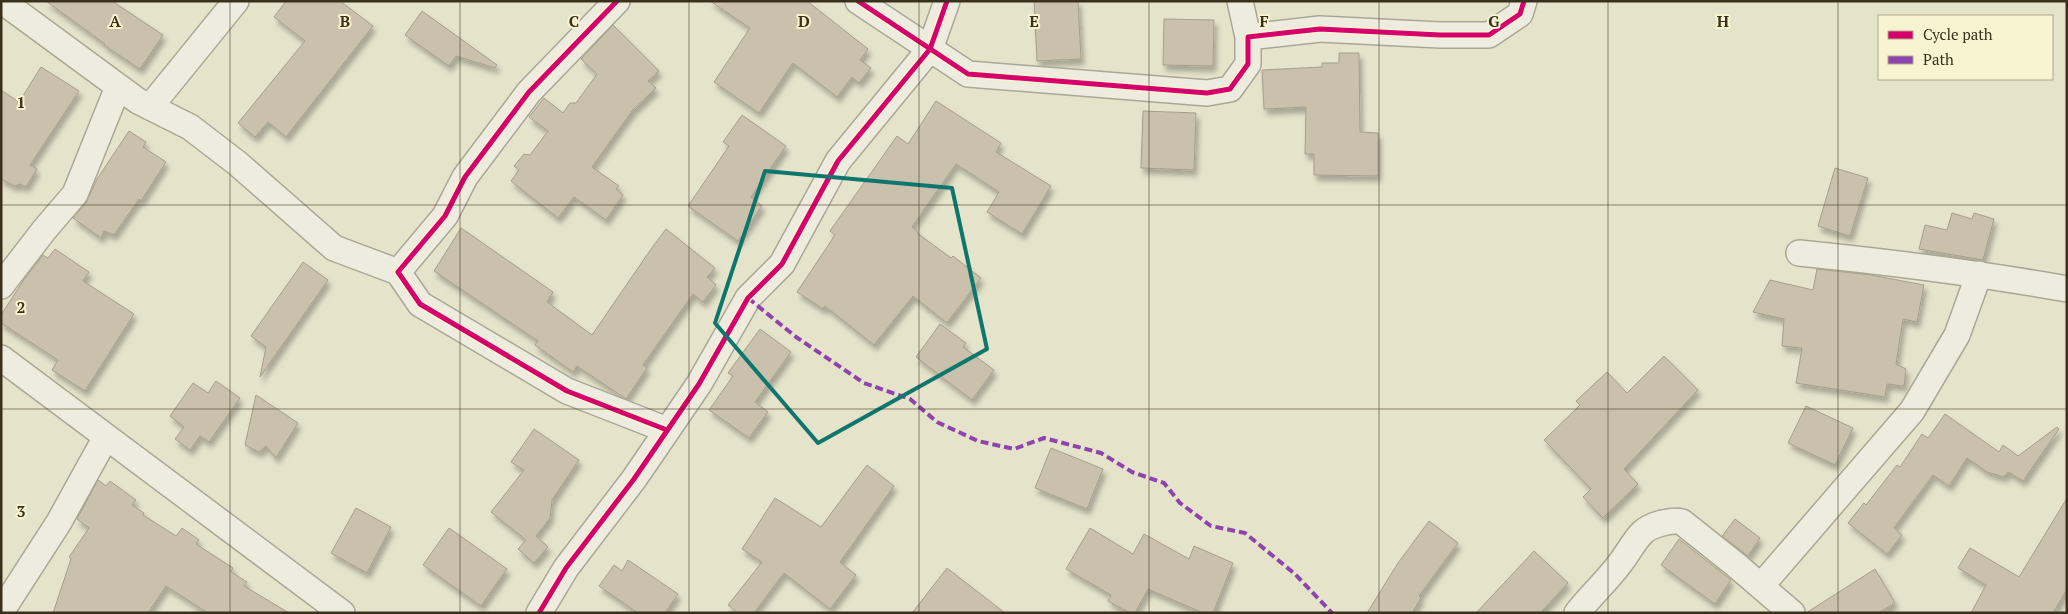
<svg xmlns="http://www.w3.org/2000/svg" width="2068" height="614" viewBox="0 0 2068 614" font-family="'PT Serif',serif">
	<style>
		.building { fill: #cac1ac; stroke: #a69e8a; filter: url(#shadow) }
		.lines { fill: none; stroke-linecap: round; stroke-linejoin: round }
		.minor-casing { stroke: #aba795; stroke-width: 28 }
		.minor { stroke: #edecde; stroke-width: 25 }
		.quiet { stroke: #8e44ad; stroke-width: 4; stroke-dasharray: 8 4; stroke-linecap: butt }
		.cycleway-casing { stroke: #f8f4d1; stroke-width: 8 }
		.cycleway { stroke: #d6006c; stroke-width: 5 }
		.marked { fill: none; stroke: #0f766e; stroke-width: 4; stroke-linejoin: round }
		.grid { fill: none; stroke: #3a311c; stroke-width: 1; stroke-opacity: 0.55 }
		.grid-label { font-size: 16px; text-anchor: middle; font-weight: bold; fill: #3a311c; stroke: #f8f4d1; stroke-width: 4; stroke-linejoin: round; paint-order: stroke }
	</style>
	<defs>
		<filter id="shadow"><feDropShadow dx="3" dy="5.5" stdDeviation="2.5" flood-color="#0004"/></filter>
	</defs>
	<rect width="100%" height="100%" fill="#e6e3cb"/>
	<path class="building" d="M46,1H112L163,35L140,69L104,45L105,44Z
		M286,1H340L373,26L286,137L268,122L255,137L238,123L305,41L274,17Z
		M710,1H807L868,49L860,60L871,68L859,83L852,77L837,97L793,63L759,113L714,82L750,28Z
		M1034,1H1078L1081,59L1037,61Z
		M422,11L497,65L495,68L456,56L449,66L405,35Z
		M1164,19L1214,20L1213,66L1163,65Z
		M613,25L659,71L648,81L656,88L632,111L592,167L619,186L616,189L623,195L606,220L574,197L558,218L511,181L519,170L514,166L524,154L530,155L548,131L529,117L544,98L563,113L570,103H576L597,74L581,59Z
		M1339,53H1359L1360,132L1378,133V176L1314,175V154H1305L1306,107L1264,109L1262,70L1322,67V63H1339Z
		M41,67L79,91L30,165L37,169L26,187L20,184L15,186L1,179V90L19,102Z
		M936,101L1001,143L996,152L1051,186L1022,234L987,212L999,192L956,164L912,227L918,232L917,233L951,258L953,256L981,278L947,323L913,296L874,345L825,306L823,309L797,292L835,235L830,231L897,136L908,144Z
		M1143,111L1196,113L1194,170L1141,168Z
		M742,115L786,146L751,197L762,206L738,241L688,206L729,146L723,142Z
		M129,131L146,142L143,147L166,162L141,201L139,199L114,235L104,231L101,238L73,218L86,203L97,179Z
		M1835,168L1868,178L1850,236L1818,226Z
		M1952,213L1972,219L1974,213L1994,219L1983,260L1919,249L1925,225L1947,230Z
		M461,228L553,292L547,302L592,335L651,249L666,229L715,268L707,277L716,285L703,302L693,294L643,365L647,368L626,399L577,366L573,372L535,345L538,341L434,271Z
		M55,249L89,272L83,281L134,314L85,391L52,370L58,360L1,323V315L23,281L43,255L48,258Z
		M303,262L328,280L260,377L266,347L251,336Z
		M1817,269L1871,275L1924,285L1917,322L1903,319L1896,364L1906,369L1904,386L1887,384L1885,397L1796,383L1802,348L1782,346L1784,319L1753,312L1770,280L1813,290Z
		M940,324L966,343L963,347L994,370L972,400L916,357Z
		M760,329L791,352L755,402L768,412L749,438L709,410L733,376L728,373Z
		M1664,356L1698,390L1624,469L1638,484L1603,518L1583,497L1591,489L1544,440L1580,405L1576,401L1607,372L1627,393Z
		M216,381L240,398L209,442L200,436L190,450L175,439L184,427L170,416L193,383L208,393Z
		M256,395L298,423L276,458L266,446L259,452L245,445Z
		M1806,406L1853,428L1835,465L1788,443Z
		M1945,414L1999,452L2003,445L2018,456L2057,427L2059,429L2023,481L2008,472L2004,477L1987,472L1967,458L1949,486L1933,475L1894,528L1902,535L1887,554L1848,523L1864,503L1866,505L1897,465L1900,467L1922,434L1928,438Z
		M534,429L579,460L552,500L550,518L536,536L548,547L534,563L518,549L526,540L491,512L524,470L511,462Z
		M1051,448L1103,469L1087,509L1035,488Z
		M867,465L894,486L840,562L856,575L830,609L784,573L754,613H738L728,605L762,562L742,549L775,498L821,527Z
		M98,480L106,486L110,481L136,500L132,505L144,513L143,515L176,536L182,528L199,540L196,544L233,568L231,572L247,582L244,586L289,613H208L166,586L148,613H53L71,559L69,557L89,528L77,519Z
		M2067,498V589L2053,613H1971L1986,585L1958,568L1970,548L2019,577Z
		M356,508L391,527L367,573L331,553Z
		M1735,519L1760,538L1748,556L1722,536Z
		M1429,521L1458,543L1419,596L1421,598L1412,613H1367L1398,563Z
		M449,528L507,569L481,606L423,565Z
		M1090,528L1133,554L1144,534L1189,559L1194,546L1233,563L1213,613H1203L1148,589L1135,613H1130L1108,601L1111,595L1066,569Z
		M1679,539L1731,580L1715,604L1661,565Z
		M1534,551L1568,583L1540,613H1476Z
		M628,560L678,594L665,613H638L599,586L614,565L622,571Z
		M947,568L1005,613H912Z
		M1875,569L1895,603L1878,613H1806Z"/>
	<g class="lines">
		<defs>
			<path id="minor" d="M2,1L138,101L190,127L237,163L334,248L398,272
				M617,1L529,92L465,177L445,216L398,272L420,304L567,391L667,430
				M858,1L968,74L1207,93L1230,89L1248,64V37L1320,29L1440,35H1489L1520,14L1524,1
				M1240,1L1248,37
				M150,107L236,1
				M1799,253C1889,262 1978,273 2067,289
				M1,286L45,229L75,194L118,87
				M1,358L342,613
				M1761,586L1912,411L1957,335L1979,274
				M1,612L59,522L106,437
				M539,613L566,568L634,479L699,384L748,298L782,264L838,161L930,49L947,1
				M1577,613C1591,595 1608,580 1621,562C1628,553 1634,541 1642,533C1650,525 1671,519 1682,522L1736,565L1792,613"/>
		</defs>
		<use href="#minor" class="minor-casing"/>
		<use href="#minor" class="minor"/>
		<path class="quiet" d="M748,298L796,337L864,383L910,399L937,422L978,441L1014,449L1044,438L1101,453L1132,472L1164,483L1180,503L1211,526L1245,533L1295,574L1332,613"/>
		<defs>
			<path id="cycleway" d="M617,1L529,92L465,177L445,216L398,272L420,304L567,391L667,430
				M858,1L968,74L1207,93L1230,89L1248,64V37L1320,29L1440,35H1489L1520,14L1524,1
				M539,613L566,568L634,479L699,384L748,298L782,264L838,161L930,49L947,1"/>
		</defs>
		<use href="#cycleway" class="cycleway-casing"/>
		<use href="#cycleway" class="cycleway"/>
	</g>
	<path class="marked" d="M765,171L952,188L987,349L818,443L715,323Z"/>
	<path class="grid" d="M230,1V613M460,1V613M689,1V613M919,1V613M1149,1V613M1379,1V613M1608,1V613M1838,1V613M1,205H2067M1,409H2067"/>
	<g class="grid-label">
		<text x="115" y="27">A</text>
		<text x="345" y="27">B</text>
		<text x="574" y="27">C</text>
		<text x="804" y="27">D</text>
		<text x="1034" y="27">E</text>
		<text x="1264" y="27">F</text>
		<text x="1494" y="27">G</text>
		<text x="1723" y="27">H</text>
		<text x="21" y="108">1</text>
		<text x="21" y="313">2</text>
		<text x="21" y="517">3</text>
	</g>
	<rect width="2068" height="614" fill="none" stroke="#3a311c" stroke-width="5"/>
	<rect x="1878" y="15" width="175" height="65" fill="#f8f4d1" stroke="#aca689"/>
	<rect x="1888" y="31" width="25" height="8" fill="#d6006c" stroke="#aca689"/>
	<text x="1923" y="40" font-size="15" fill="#3a311c">Cycle path</text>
	<rect x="1888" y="56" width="25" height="8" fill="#8e44ad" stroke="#aca689"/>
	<text x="1923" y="65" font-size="15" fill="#3a311c">Path</text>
</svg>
